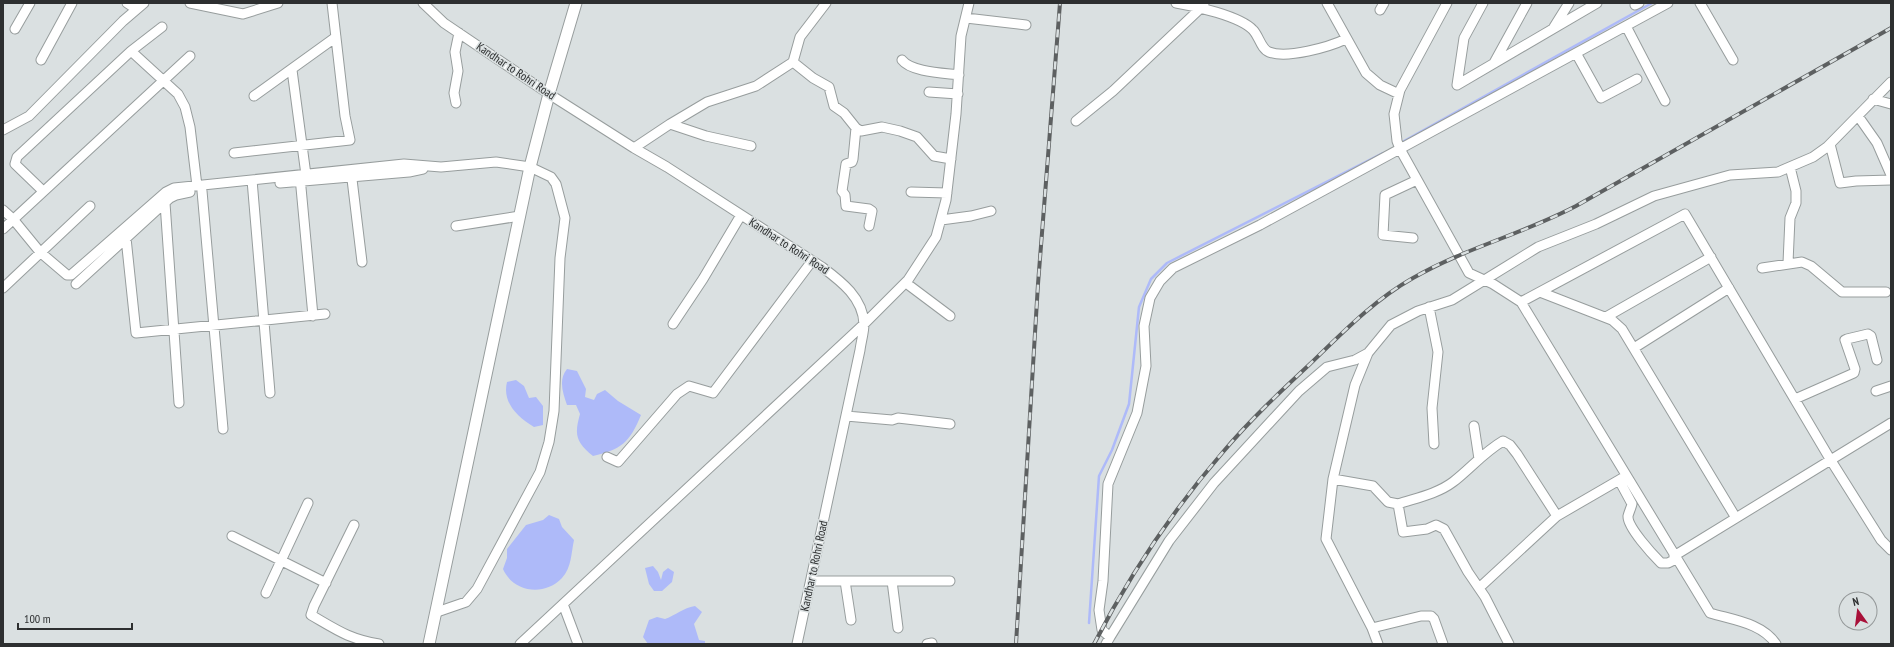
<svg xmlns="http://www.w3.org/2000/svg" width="1894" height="647" viewBox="0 0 1894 647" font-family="'PT Sans Narrow',sans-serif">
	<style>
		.water { fill: #aebaf9 }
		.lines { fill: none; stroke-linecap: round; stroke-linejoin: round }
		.stream { stroke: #aebaf9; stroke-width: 2.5 }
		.minor-casing { stroke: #979d9d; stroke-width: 11 }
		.major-casing { stroke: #979d9d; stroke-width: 13 }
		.minor { stroke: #fff; stroke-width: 9 }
		.major { stroke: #fff; stroke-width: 11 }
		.rail-casing { stroke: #5d6061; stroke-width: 4 }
		.rail { stroke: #dae0e1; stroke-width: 2.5; stroke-dasharray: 8; stroke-linecap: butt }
		.labels { text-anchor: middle; stroke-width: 3; stroke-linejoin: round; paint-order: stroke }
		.street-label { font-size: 12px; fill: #2d2f30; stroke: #dae0e1 }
	</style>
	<rect width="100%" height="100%" fill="#dae0e1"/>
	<path class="water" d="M567,369L577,371L586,389L585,397L594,400L597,394L605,390L618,401L641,415C630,442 621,450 593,456C576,442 574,435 580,414L576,405H567C563,393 558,380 567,369Z
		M516,380L524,386L529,398L536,397L543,406V425L534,427C517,417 502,402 507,382Z
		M549,515L559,519L562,527L574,540C571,553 572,567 562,578C544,597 513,592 503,569L507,558V549L526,525L543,520Z
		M653,566L658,572L661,580L663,572L668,568L674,572L672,582L662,591H654L649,584L645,568Z
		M695,606L702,612L694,624L699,640L705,641V644H648L643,637L649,620L657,617L665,619C676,615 683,608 695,606Z"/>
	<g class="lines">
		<path class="stream" d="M1404,141L1652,3
			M1089,623L1099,476L1112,450L1129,404L1139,307L1151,279L1167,263L1383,153"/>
		<defs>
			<path id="minor" d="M127,3L133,7L136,3
				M190,3L243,14L278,3
				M423,3L444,23L549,94L634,148L667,167L822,267C842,282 863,298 864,324C864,332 861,342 860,350L797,644
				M1176,3C1195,6 1240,16 1253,30C1259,36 1261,49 1269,52C1287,59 1329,47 1346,39
				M1327,3L1366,73L1380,85L1399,94
				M1447,3L1400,90L1394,114L1397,141L1400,149L1469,273L1493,284L1521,302L1710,613C1733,620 1762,623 1776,644
				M1700,3L1733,60
				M1635,5L1639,3
				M1380,10L1384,3
				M966,18L1026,25
				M1626,26L1665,101
				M1554,27L1569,3
				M15,29L30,3
				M131,51L178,94L185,107L190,127L197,186
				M1576,53L1601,98L1637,79
				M41,60L72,3
				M902,60C911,72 944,73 959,75
				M793,62L813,78L829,87L834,106L844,113L856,128L861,131L882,127L900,131L917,137L934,156L951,159
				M1494,63L1527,3
				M292,70L306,175
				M1457,85L1597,3
				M1457,85L1464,38L1483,3
				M929,92L958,94
				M254,96L336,37
				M1873,99L1891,104
				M456,103L454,93L458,71L455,52L459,33
				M1858,116L1877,143L1891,175
				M1076,121L1113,91L1204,5
				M670,124L706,136L751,146
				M856,128L853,159L852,162L846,164L842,191L845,195L846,206L869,209L872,211L869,226
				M3,130L29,116L123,21L144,3
				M1830,144L1840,183L1856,181L1891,180
				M634,148L670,124L707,102L756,86L793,62L800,37L826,3
				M234,153L350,140L345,116L332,3
				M351,171L362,262
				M300,177L313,316
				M252,180L270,393
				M280,183L409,172L423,169
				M43,191L15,164L17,157L131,51L162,27
				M202,191L223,429
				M911,192L947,193
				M165,203L179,403
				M3,210L13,219L40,252L67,275H71L166,192L174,188L404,164L441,167L496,162L530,167L551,177L556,184L565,218L560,258L554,411L549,442L540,472L477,589L466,602L437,612
				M941,220L971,216L991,211
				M456,226L520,216
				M3,229L190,56
				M126,238L136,333L325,314
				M1413,238L1383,235L1385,195L1417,180
				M1788,263L1790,218L1796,203V191L1790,167
				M1762,268L1802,262L1811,266L1842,292H1886
				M906,283L950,316
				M76,284L170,198L176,195L190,192
				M3,288L90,206
				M1540,292L1612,320L1622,329L1736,518
				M1521,302L1685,214L1830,459L1881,540L1891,550
				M1429,307L1438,352L1432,408L1434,444
				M1606,317L1711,257
				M673,324L703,279L741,215
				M1634,348L1729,288
				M1876,391L1891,386
				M1795,399L1854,373L1855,369L1845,340L1847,339L1868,334L1871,336L1877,360
				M846,416L892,420L898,418L950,424
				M1474,426L1479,459
				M607,457L618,462L677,394L689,386L713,393L812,261
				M1333,479L1373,486L1388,502L1398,504L1403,532L1427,529L1436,525L1444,529L1468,572L1485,597L1509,644
				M1619,480L1632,504C1631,508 1629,512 1628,516C1627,527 1653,555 1661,563H1668L1676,559
				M1398,504C1416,498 1437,494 1453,482C1470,469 1484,452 1503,441L1510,445L1517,454L1557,516
				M354,525L314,606L311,615C337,630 349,639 379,644
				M232,536L326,583
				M1674,556L1891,423
				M811,581H950
				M845,581L851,620
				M892,581L898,628
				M1479,588L1557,516L1626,476
				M266,593L308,503
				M563,604L578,644
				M1372,628L1421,616H1431L1434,619L1443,644
				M1110,637L1169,541L1214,483L1299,391L1327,367L1355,360L1368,353
				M520,644L864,324L908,280L936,237L946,200L956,114L961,36L969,3
				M927,644L932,643
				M1106,644L1110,637L1102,630L1099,610L1103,581L1108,484L1137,413L1146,366L1144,326L1150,298L1160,281L1173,268L1260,225L1668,3
				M1378,644L1372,628L1326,539L1333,479L1355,385L1368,353L1391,325L1418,311L1452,300L1538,247L1596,224L1654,196L1730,175L1778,172L1813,157L1827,147L1891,82"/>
			<path id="major" d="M429,644L530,167L549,94L576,3"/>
		</defs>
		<use href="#minor" class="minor-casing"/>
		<use href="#major" class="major-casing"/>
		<use href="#minor" class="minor"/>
		<use href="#major" class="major"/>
		<defs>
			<path id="rail" d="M1016,644L1038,284L1060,3
				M1094,644C1129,576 1173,510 1223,452C1250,420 1280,392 1310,364C1342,333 1374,300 1413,278C1465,248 1523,234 1576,206L1891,28"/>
		</defs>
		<use href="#rail" class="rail-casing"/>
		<use href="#rail" class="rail"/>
	</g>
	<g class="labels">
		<g class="street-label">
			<text transform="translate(516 71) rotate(34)" y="4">Kandhar to Rohri Road</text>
			<text transform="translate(789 246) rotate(33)" y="4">Kandhar to Rohri Road</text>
			<text transform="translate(814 566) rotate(-78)" y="4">Kandhar to Rohri Road</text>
		</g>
	</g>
	<rect width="1894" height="647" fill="none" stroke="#2d2f30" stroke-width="8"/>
	<g transform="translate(1858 611) rotate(346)"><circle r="19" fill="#dae0e1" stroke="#95999a"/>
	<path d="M0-3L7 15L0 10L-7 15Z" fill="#a81039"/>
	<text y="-6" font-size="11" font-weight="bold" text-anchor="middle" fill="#2d2f30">N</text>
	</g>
	<path d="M18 623v6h114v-6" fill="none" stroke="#2d2f30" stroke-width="2"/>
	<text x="24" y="623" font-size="12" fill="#2d2f30" stroke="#dae0e1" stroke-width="3" paint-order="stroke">100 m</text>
</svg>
